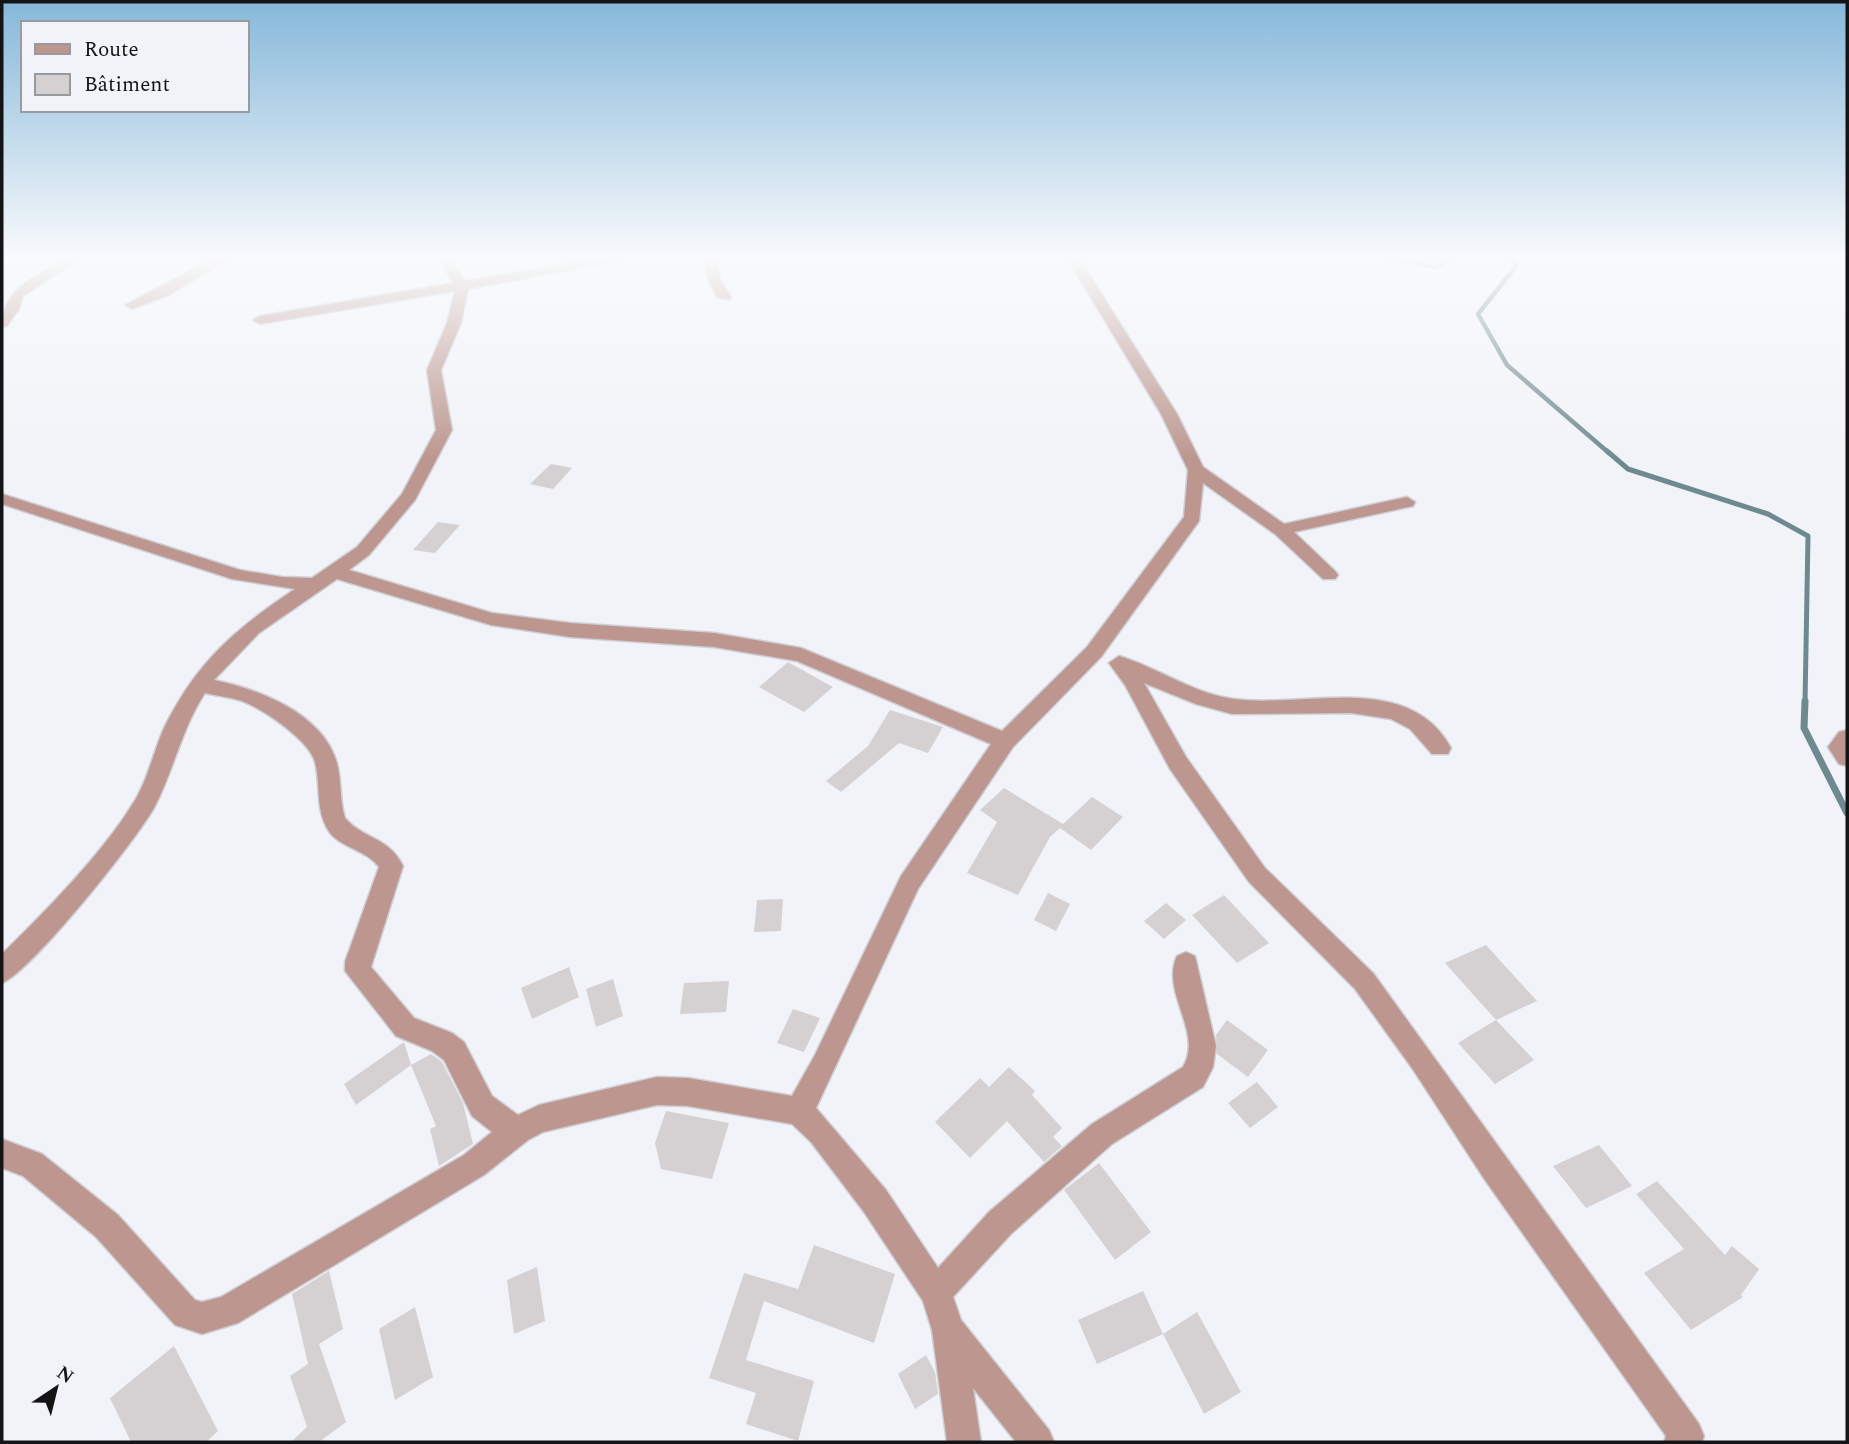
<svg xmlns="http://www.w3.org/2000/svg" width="1849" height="1444" viewBox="0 0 1849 1444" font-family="Spectral,serif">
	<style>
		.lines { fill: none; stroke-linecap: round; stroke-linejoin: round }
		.stream-far2 { stroke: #6e8a90; stroke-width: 4.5 }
		.stream-far1 { stroke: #6e8a90; stroke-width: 5 }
		.stream { stroke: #6e8a90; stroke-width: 7 }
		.building { fill: #d5d0d2 }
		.minor-casing { stroke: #cecfd4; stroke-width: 3 }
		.minor { fill: #bc968f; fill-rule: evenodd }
	</style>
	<rect width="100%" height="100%" fill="#f2f3f8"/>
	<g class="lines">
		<path class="stream-far2" d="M1389,258L1435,267L1454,258
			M1509,258L1517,265L1478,314L1507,365L1609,453"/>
		<path class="stream-far1" d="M1607,451L1628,469L1768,514L1808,536L1805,703"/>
		<path class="stream" d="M1805,701L1804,728L1847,813"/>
	</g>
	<path class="building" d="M551,464L572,468L553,489L530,484Z
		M438,522L460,525L435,553L413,550Z
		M788,662L833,687L804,712L759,687Z
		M890,710L943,727L928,753L899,743L841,792L826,781L868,746Z
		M1004,788L1063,824L1092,797L1123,817L1091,850L1060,828L1050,837L1018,895L967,873L997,822L980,810Z
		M1048,893L1070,904L1056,931L1034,920Z
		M1224,895L1269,943L1237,963L1192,915Z
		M783,899L781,931L754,932L757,900Z
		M1166,903L1186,920L1164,939L1144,921Z
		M1486,945L1537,1001L1496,1020L1445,963Z
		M569,967L579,997L532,1019L521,988Z
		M613,979L623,1016L596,1027L586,989Z
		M729,981L726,1012L680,1014L684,983Z
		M793,1009L820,1018L804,1052L777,1043Z
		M1227,1020L1268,1050L1248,1077L1217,1054L1216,1035Z
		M1496,1020L1534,1060L1495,1084L1458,1043Z
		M404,1042L411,1065L356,1105L344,1084Z
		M431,1054L442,1062L463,1103L473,1144L439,1166L430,1129L436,1126L411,1065Z
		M1009,1067L1035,1091L1032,1095L1062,1128L1053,1137L1062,1146L1044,1162L1007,1121L970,1158L935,1122L980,1078L989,1087Z
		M1257,1082L1278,1107L1250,1128L1228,1103Z
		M666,1111L729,1123L712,1179L661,1169L655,1143Z
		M1599,1145L1632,1186L1586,1208L1553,1166Z
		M1099,1163L1151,1232L1115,1260L1064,1190Z
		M1657,1181L1725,1255L1732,1246L1759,1269L1741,1295L1743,1297L1691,1330L1644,1273L1684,1249L1636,1194Z
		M814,1245L895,1274L874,1343L764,1301L746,1360L814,1381L798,1441L746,1424L756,1393L709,1378L744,1273L798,1289Z
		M537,1267L545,1321L514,1334L507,1280Z
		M329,1271L343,1329L319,1344L346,1422L319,1442H291L307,1427L290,1376L308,1364L292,1294Z
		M1143,1291L1163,1334L1097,1364L1078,1320Z
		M415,1307L433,1377L395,1400L379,1329Z
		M1197,1312L1241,1392L1204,1414L1163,1334Z
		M174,1346L218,1431L206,1442H131L110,1398Z
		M926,1355L935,1372L938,1394L915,1409L898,1374Z"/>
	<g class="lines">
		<defs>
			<path id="minor" d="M66,258H81L23,296L19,309L7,326L2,327C2,288 36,277 66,258Z
				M214,258H230L169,295L132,309L125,305Z
				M439,258H451L465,281L601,258H632L468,289L461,323L441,370L452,430L415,500L369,555L349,570L492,613L570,623L714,633L801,648L1002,731L1087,647L1184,517L1188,470L1161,414L1067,258H1079L1177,414L1203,467L1284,524L1407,497L1415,502L1413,506L1294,532L1335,571L1338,575L1335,579H1323L1275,534L1203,483L1199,521L1101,657L1013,747L918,889L816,1108L886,1190L938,1268L989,1212L1092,1124L1183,1067C1204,1033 1160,992 1177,956L1186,952L1195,956L1216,1046L1213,1067L1203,1087L1112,1144L1011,1234L953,1297L961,1320L1049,1430L1054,1442H1016L973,1388L981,1442H947L932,1330L923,1301L864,1212L811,1142L792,1124L688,1106L657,1105L543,1132L528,1140L484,1175L238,1323L202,1334L175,1325L96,1237L23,1176L2,1168V1139L42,1154L118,1215L195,1300L202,1302L221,1297L464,1155L492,1132L472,1116L444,1060L432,1051L396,1036L345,971V962L379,867C366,849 339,848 328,830C315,808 321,785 315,762C309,740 263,709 242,701C230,697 217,696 205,693C182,728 174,769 155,806C139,837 30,973 2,983V954C43,914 102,854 132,805C148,781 153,752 165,726C197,662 235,629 295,589L232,579L2,504V494L240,570L282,577L312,578L357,547L402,494L436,430L427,370L447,323L455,291L260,324L253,320L260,316L453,283ZM337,579L491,625L570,637L714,647L797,661L991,744L901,876L815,1055L792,1096L688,1078L657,1077L539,1105L518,1115L492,1096L464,1042L452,1033L414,1018L371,967L403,866C388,836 364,840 345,818C339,799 342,778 336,760C320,712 258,689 214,680L259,633Z
				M704,258H716L721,281L731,297L729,300L717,297L709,281Z
				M1119,656C1156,667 1189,691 1228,698C1299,711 1407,668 1451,748L1448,754H1432L1410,729L1391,719L1351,713L1232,714L1196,704L1144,683L1186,757L1265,868L1373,973L1699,1424L1704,1436L1702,1442H1664L1666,1436L1485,1180L1412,1068L1355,989L1249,882L1170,769L1125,685L1109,663Z
				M1847,730V766L1839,764L1828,747L1839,732Z"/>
		</defs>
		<use href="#minor" class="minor-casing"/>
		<use href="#minor" class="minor"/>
	</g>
	<linearGradient id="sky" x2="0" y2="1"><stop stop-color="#86b8da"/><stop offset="0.56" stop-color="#f9fafc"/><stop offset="1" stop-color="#f9fafc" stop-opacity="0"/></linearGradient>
	<rect width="1849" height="461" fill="url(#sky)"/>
	<rect width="1849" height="1444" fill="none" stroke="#141416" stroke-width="7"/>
	<rect x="21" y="21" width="228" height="91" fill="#f2f3f8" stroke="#999a9e" stroke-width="2"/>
	<rect x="35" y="44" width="35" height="10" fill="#bc968f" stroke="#999a9e" stroke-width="2"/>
	<text x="84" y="56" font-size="21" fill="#141416">Route</text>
	<rect x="35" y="74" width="35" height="21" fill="#d5d0d2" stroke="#999a9e" stroke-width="2"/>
	<text x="84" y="91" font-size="21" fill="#141416">Bâtiment</text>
	<g transform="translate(56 1388) rotate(35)" stroke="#f2f3f8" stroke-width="5" paint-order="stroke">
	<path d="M0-5L12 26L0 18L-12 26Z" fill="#141416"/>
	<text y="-10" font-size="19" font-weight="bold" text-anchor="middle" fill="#141416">N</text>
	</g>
</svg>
